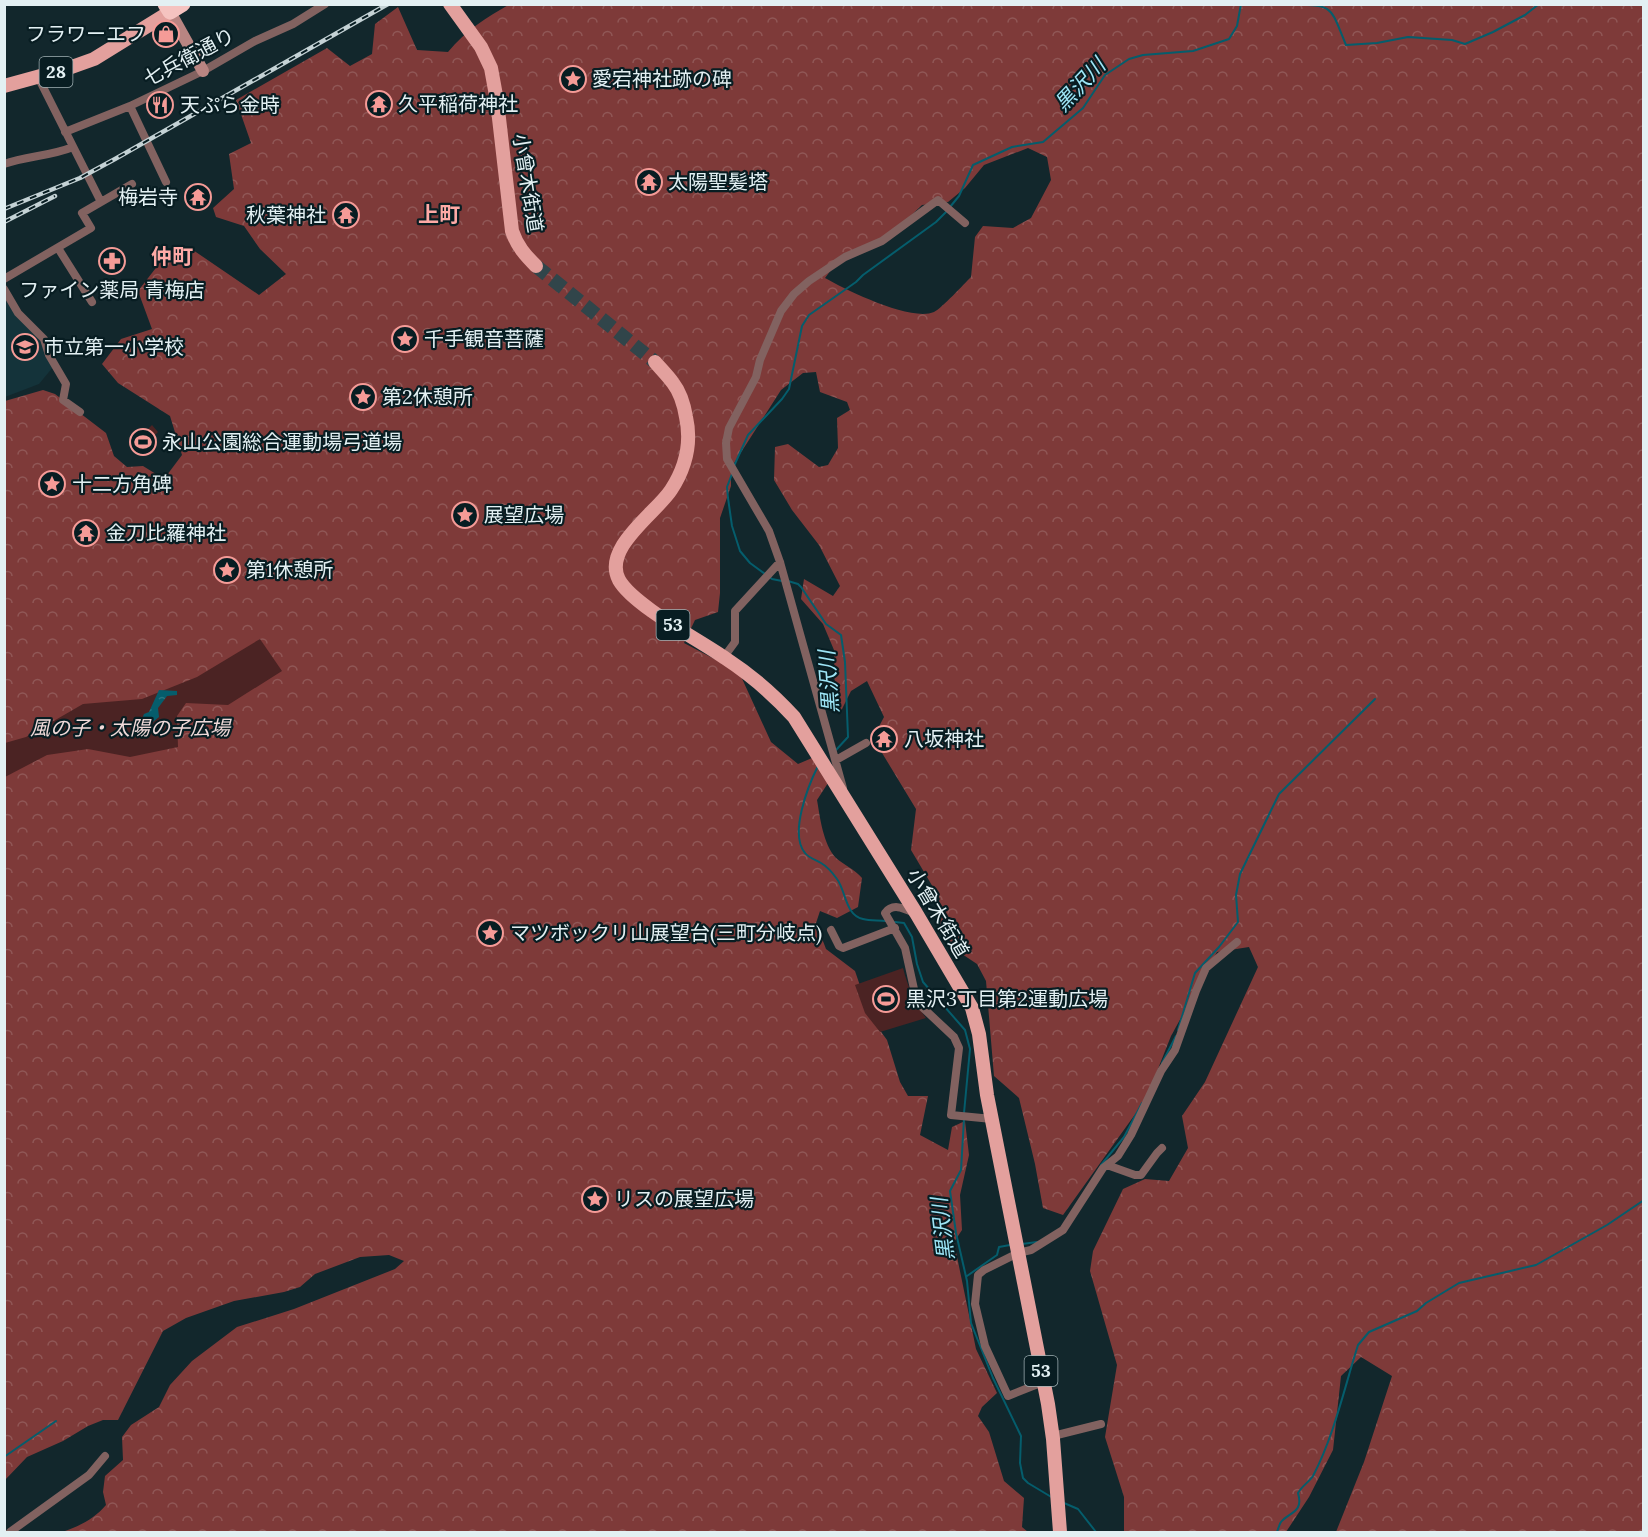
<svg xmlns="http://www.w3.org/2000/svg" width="1648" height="1537" viewBox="0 0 1648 1537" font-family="Lora,'Noto Sans JP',serif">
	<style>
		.built { fill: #14333a }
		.forest { fill: url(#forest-crowns); fill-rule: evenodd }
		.park { fill: #4b2323 }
		.water { fill: url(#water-ripples) }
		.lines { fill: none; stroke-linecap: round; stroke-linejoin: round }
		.stream { stroke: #055d6c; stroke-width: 2 }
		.primary-tunnel { stroke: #31454a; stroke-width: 14; stroke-dasharray: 14 7; stroke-linecap: butt }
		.street { stroke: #826260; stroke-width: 8 }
		.secondary { stroke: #b98582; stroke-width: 12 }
		.primary { stroke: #e3a09d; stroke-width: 14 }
		.highway { stroke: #f5c3c0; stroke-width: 15 }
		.rail-casing { stroke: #c4d2d5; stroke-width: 4.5 }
		.rail { stroke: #081d22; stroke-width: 2; stroke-dasharray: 7; stroke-linecap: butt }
		.labels { text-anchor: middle; stroke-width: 4.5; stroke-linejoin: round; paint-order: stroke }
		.shield { fill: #081d22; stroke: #a1b1b4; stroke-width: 1.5 }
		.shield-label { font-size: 18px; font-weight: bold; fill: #e3f0f3 }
		.poi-label { font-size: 20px; fill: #e3f0f3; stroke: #081d22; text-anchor: start }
		.street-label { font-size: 20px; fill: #e3f0f3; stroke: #081d22 }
		.park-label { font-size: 20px; font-style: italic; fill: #f1dad9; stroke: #081d22 }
		.water-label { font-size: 21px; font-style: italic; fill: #9ee6f7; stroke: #081d22 }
		.neighbourhood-label { font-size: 21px; font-weight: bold; fill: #feaaa6; stroke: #081d22 }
	</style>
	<defs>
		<pattern id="forest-crowns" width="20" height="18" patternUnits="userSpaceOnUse" patternTransform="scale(1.5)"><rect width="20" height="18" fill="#7e3a39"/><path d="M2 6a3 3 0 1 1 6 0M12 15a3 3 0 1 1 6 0" fill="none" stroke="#905756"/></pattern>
		<pattern id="water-ripples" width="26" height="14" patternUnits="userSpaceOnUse" patternTransform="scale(1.5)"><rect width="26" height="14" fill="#055d6c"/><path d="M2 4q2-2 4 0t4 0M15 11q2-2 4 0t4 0" fill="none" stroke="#297581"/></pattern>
	</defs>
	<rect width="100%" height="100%" fill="#12272c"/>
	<path class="built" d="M4,289L18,313L44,339L53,367L39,384L5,397Z"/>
	<path class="forest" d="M510,4L1643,5V1532H1336L1364,1462L1392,1376L1361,1357L1341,1376L1333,1450L1309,1497L1286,1532H1124V1497L1105,1437L1117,1365L1090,1271L1093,1251L1123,1189L1145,1179L1169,1181L1188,1148L1182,1116L1205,1082L1258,967L1249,947L1217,952L1171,1036L1146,1099L1063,1215L1043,1208L1035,1164L1019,1098L994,1076L986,981L977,964L950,946L934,911L940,899L911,850L916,809L873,738L884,717L867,681L851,691L840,713L835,709L834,650L823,624L801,599L804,579L833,596L840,586L819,545L792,510L774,480L775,447L788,444L819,467L828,465L838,448L837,418L850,410L847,402L820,392L816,372L803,373L781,390L731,468V486L720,518V593L718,612L695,620L684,643L739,672L771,742L798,764L812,758L828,783L817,800C820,817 823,844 836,858C844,865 854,869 862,878L858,907L837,918L820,911L816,923L826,949L855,971L871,1018L887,1040L900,1082L908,1096H928L920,1135L948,1150L952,1127L965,1121L969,1155L960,1195L962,1230L954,1242L976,1349L997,1393L982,1407L978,1416L989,1432L1004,1481L1024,1498L1022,1527L1028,1532H62C80,1526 94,1519 106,1505L103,1492L105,1476L123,1460L122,1437L131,1425L159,1407L170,1385L192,1361L237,1327L294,1309L395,1269L404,1261L389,1255L360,1257L315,1274L300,1287L284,1292L234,1301L186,1318L163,1331L118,1420H103L88,1426L63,1441L27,1457L5,1480V401L43,390L55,394L106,433L114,456L127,467L143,466L164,479L182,455L170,416L118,383L102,364L121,339L152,329L138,291L169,251L190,248L259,295L286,274L260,249L244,226L216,217L213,208L234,189L229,154L251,143L236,100L327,48L350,66L372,54L375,24L398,7L417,50L448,52C466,30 486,18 510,4ZM1028,148L1047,157L1051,180L1031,218L1013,228L983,226L975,237L971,277C964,284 942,308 934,312C911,322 846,290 825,278L843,254L880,245L922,205L948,202L965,188L984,165Z"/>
	<path class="park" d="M152,425L158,432L154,436L150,432L149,433L154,439L140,453L132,445Z
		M260,639L282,671L228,705L186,703L177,716L178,747L130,757L88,749L47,755L5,777V743L26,737L83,704L142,699L197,677Z
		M903,968C908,987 914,1002 926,1018L880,1032L865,1013L855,985Z"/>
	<path class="water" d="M159,690L177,691V695L167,696L158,708L159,717L153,722L148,732L144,733L135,732V723L142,719L144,714L149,712Z"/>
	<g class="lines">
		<path class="stream" d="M1289,4C1335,6 1329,4 1346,45L1377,43L1408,37L1452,40L1465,44L1493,32L1525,15L1539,4
			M950,207L959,196L973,165L1012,147L1043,142L1083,108L1105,75L1129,59L1143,55L1193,51L1229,39L1237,26L1241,4
			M734,466L748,435L782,399L789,389L802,326L809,315L856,282L863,275L936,222L946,212
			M732,474L727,487L728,498L732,526L740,551L750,563L772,579L782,581
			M788,581L798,584L801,587L826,624L841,635L845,662L848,737L836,750
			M818,766C808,786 789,834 805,853C809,858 816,860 821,863C828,867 832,872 837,879C846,891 845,915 863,919C870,921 879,920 886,921
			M895,922L904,923L912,937L917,964L923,982L965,1030L970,1049L964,1113
			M1178,1030L1195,973L1219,947L1238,922L1236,895L1240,874L1279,794L1375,699
			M1162,1063L1176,1036
			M964,1119L961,1170L950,1191L956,1233L967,1281L971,1323L993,1378L1021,1436L1020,1463L1023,1478L1028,1483L1053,1498
			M1101,1165L1124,1137L1142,1103
			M1022,1244L1037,1242
			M967,1276L997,1255L999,1247L1010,1245
			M4,1457L56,1421
			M1064,1503L1078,1509L1096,1532
			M1277,1532C1277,1532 1280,1523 1281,1522C1289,1512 1304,1513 1298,1493C1302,1486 1309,1482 1313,1476C1334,1436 1344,1389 1358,1345L1369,1332L1417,1311L1426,1303L1459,1283L1536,1265L1607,1225L1644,1200"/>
		<path class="primary-tunnel" d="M536,266L655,362"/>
		<path class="street" d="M130,106L166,182
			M65,132L130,106L203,71L255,41L293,24L325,4
			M4,164C27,156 51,156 73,147
			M101,202L132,184
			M58,248L92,302
			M4,279L91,228L82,213L101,202L38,77
			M4,289L18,313L44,339L49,355L66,384L63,400L80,412
			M724,657L735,642V611L780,562
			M836,760L866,743
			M843,788L780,562L769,531L727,459L726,443L729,428L756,377L760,360L781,311L794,294L809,281L845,257L882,241L938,200L965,223
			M915,913C905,909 893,902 885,913L905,948L914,989L921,1006L954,1037L959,1048L951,1115L992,1119
			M831,930L839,946L843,948L895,928
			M1107,1165L1135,1175H1141L1157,1153L1162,1148
			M1043,1382L1008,1396L985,1346L975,1304L978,1275L984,1270L1018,1253L1031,1250L1063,1230L1103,1168L1118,1156L1131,1135L1161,1071L1175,1050L1196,991L1206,968L1237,942
			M1053,1436L1101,1424
			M10,1532L89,1475L105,1456"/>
		<path class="secondary" d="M170,12L203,71"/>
		<path class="primary" d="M450,4L481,47L491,68L497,101L512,231C517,246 525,255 536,266
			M4,86L66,69L94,59L170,12
			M655,362C661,369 668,376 673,383C680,392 684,405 686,417C692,444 686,467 671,490C656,513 602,548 619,580C633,605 699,640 725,658C751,675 773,694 794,717L916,913L972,1008L979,1034L987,1095L1048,1404L1053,1439L1060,1532"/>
		<path class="highway" d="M165,4L170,12L183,4"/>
		<defs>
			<path id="rail" d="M4,209L80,178L115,159L388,4
				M4,222L55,196"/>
		</defs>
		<use href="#rail" class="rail-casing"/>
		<use href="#rail" class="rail"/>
	</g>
	<defs>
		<symbol id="shop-ring" viewBox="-11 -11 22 22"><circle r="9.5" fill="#081d22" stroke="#f59b97" stroke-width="1.5"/><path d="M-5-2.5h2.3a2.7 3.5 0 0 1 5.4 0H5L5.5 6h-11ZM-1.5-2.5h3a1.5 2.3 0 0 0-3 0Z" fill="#f59b97"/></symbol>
		<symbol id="sight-ring" viewBox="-11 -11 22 22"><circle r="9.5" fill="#081d22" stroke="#f59b97" stroke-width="1.5"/><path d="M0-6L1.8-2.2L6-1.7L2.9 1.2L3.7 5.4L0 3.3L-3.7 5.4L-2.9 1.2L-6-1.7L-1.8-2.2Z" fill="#f59b97"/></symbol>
		<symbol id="temple-ring" viewBox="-11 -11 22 22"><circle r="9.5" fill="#081d22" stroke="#f59b97" stroke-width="1.5"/><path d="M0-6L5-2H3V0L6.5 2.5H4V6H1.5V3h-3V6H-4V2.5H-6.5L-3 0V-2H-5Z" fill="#f59b97"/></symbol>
		<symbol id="restaurant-ring" viewBox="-11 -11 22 22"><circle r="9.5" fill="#081d22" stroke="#f59b97" stroke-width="1.5"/><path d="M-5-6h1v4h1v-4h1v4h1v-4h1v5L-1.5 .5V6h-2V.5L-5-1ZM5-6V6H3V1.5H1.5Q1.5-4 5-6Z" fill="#f59b97"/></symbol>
		<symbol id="pharmacy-ring" viewBox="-11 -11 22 22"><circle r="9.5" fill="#081d22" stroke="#f59b97" stroke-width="1.5"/><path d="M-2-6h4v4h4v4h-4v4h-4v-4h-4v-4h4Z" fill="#f59b97"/></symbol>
		<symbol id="school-ring" viewBox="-11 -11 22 22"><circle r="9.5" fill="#081d22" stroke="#f59b97" stroke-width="1.5"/><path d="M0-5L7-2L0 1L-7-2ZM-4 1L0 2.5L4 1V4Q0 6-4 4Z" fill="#f59b97"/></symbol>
		<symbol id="stadium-ring" viewBox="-11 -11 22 22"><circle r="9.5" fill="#081d22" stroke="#f59b97" stroke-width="1.5"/><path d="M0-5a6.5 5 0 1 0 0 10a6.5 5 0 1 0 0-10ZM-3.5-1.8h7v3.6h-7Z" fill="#f59b97"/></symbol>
	</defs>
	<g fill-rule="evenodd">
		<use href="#shop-ring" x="151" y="19" width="30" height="30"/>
		<use href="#sight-ring" x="558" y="64" width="30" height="30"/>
		<use href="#temple-ring" x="364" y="89" width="30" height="30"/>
		<use href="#restaurant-ring" x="145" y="90" width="30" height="30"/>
		<use href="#temple-ring" x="634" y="167" width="30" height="30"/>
		<use href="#temple-ring" x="183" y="182" width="30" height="30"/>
		<use href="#temple-ring" x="331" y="200" width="30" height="30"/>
		<use href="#pharmacy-ring" x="97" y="246" width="30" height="30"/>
		<use href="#sight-ring" x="390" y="324" width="30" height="30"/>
		<use href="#school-ring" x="10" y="332" width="30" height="30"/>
		<use href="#sight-ring" x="348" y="382" width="30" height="30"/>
		<use href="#stadium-ring" x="128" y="427" width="30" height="30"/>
		<use href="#sight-ring" x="37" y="469" width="30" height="30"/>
		<use href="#sight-ring" x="450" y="500" width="30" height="30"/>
		<use href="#temple-ring" x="71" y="518" width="30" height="30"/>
		<use href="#sight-ring" x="212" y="555" width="30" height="30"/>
		<use href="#temple-ring" x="869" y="724" width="30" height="30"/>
		<use href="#sight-ring" x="475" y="918" width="30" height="30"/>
		<use href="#stadium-ring" x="871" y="984" width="30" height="30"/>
		<use href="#sight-ring" x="580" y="1184" width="30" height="30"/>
	</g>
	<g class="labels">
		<g class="shield">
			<rect x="39.5" y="57" width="33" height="30" rx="4.5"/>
			<rect x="656.5" y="610" width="33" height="30" rx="4.5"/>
			<rect x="1024.5" y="1356" width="33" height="30" rx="4.5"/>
		</g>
		<g class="shield-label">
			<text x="56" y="78">28</text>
			<text x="673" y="631">53</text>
			<text x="1041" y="1377">53</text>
		</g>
		<g class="poi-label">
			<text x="146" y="41" text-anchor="end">フラワーエフ</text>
			<text x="592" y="86">愛宕神社跡の碑</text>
			<text x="398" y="111">久平稲荷神社</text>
			<text x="180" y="112">天ぷら金時</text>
			<text x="668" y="189">太陽聖髪塔</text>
			<text x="178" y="204" text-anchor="end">梅岩寺</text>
			<text x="326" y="222" text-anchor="end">秋葉神社</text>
			<text x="112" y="297" text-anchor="middle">ファイン薬局 青梅店</text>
			<text x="424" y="346">千手観音菩薩</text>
			<text x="44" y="354">市立第一小学校</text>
			<text x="382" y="404">第2休憩所</text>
			<text x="162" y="449">永山公園総合運動場弓道場</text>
			<text x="72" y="491">十二方角碑</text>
			<text x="484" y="522">展望広場</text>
			<text x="106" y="540">金刀比羅神社</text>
			<text x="246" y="577">第1休憩所</text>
			<text x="904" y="746">八坂神社</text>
			<text x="510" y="940">マツボックリ山展望台(三町分岐点)</text>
			<text x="906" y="1006">黒沢3丁目第2運動広場</text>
			<text x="614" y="1206">リスの展望広場</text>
		</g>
		<g class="street-label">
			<text transform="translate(189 57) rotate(-28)" y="7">七兵衛通り</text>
			<text transform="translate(528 183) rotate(81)" y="7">小曾木街道</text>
			<text transform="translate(938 913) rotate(59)" y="7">小曾木街道</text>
		</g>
		<g class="park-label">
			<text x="130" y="735">風の子・太陽の子広場</text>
		</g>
		<g class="water-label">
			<text transform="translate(1080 85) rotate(-47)" y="7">黒沢川</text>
			<text transform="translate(829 682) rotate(-94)" y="7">黒沢川</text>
			<text transform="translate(943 1229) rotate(-97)" y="7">黒沢川</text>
		</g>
		<g class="neighbourhood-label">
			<text x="439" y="222">上町</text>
			<text x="172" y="264">仲町</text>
		</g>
	</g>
	<rect width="1648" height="1537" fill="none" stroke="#e3f0f3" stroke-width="12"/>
</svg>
